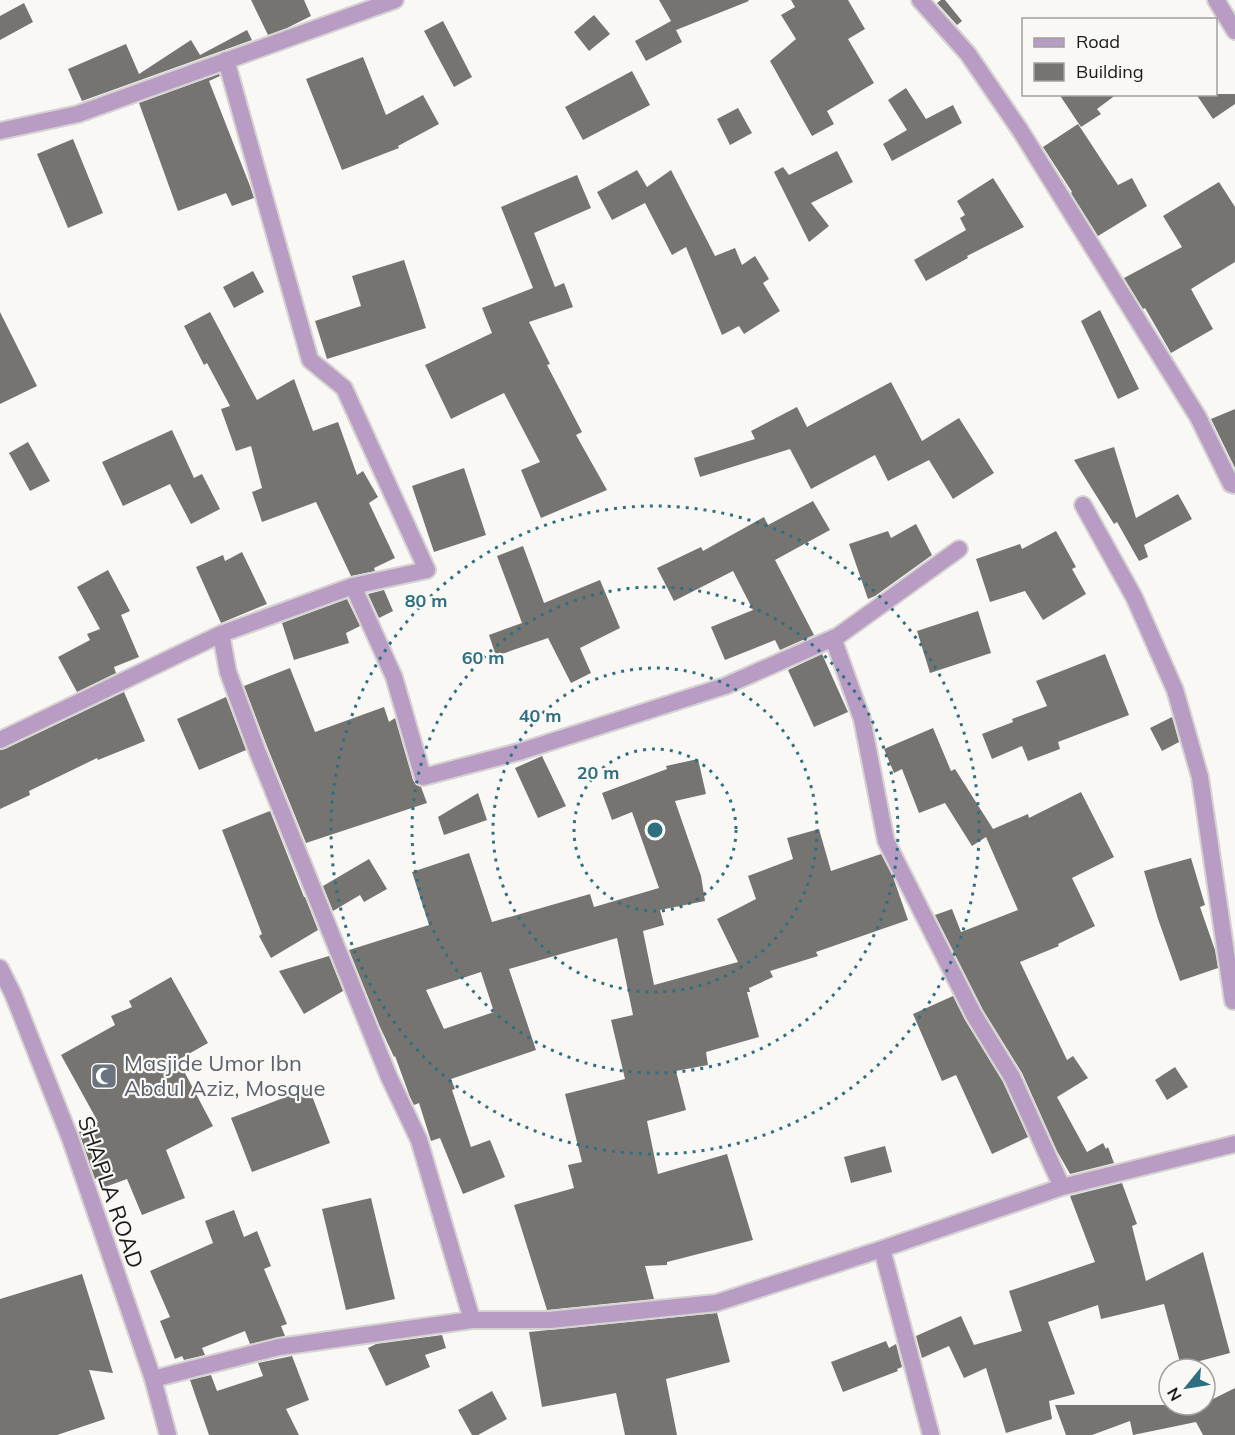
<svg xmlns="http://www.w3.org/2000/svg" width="1235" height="1435" viewBox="0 0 1235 1435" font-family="Mulish,sans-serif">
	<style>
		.building { fill: #757471; fill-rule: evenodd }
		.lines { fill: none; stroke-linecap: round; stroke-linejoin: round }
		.minor-casing { stroke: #d5d4d2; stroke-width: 20 }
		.tertiary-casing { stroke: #d5d4d2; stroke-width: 20 }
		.minor { stroke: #b99cc4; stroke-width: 16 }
		.tertiary { stroke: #b99cc4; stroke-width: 16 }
		.ring { fill: none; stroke: #2e6f82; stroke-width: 3; stroke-dasharray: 3 6 }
		.labels { text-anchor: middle; stroke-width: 4.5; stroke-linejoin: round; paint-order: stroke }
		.worship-label { font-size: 22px; fill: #5b616d; stroke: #f9f8f5; text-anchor: start }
		.street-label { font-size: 22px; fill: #1a1a19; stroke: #f9f8f5 }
		.centre { fill: #2e6f82; stroke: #f9f8f5; stroke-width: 3 }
		.ring-label { font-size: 18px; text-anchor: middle; font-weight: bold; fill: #2e6f82; stroke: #f9f8f5; stroke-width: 4.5; stroke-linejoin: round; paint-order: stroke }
	</style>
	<rect width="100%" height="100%" fill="#f9f8f5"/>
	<path class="building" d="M251,0H304L311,16L287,28L268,35Z
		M659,0H748L749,1L676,30L682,42L646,61L635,41L671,21Z
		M791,0H848L865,29L848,39L874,83L827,111L834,124L812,136L770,61L796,39L781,15L795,7Z
		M941,0H945L962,21L957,25L937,3Z
		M24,3L33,22L0,40V16Z
		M594,15L610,34L589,51L574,32Z
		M443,21L472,77L454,87L424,31Z
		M247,30L252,40L82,101L68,69L126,44L139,74L191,40L200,55Z
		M363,57L386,115L423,95L439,124L398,146L399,148L342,170L306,79Z
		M632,71L650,105L583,140L565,107Z
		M219,74L220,76L209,81L250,186L254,198L232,206L226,193L178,211L139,103Z
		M906,88L926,119L953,105L962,123L892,161L883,144L907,130L888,100Z
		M1059,94H1117L1097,109L1101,114L1081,127Z
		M1196,94H1235V104L1213,119Z
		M738,108L752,133L730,145L717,119Z
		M1078,124L1118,185L1132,178L1147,206L1098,236L1071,193L1072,192L1043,147Z
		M73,139L103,213L68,228L37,154Z
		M837,151L853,182L811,203L829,226L809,242L774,172L783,167L789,175Z
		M637,170L647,187L671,170L715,256L735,248L742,265L755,256L769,279L763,283L780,311L744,334L739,326L722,335L686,247L672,255L645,203L612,220L597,192Z
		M577,175L591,208L534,233L555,287L564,283L573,307L529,322L550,364L547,365L582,432L576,435L607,490L541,518L521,470L540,462L504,393L451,419L425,365L492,333L482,308L533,288L501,207Z
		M993,178L1024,227L967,256L968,258L926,281L914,260L966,230L960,218L965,215L957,201Z
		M1219,182L1235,207V262L1191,289L1213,329L1171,353L1145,308L1143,309L1124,278L1182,247L1163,216Z
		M404,260L426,328L327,359L315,321L361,306L352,276Z
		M253,271L264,292L234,308L223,287Z
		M1100,310L1139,389L1118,399L1081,321Z
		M0,312L37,386L0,404Z
		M210,312L257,400L294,379L313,431L338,422L357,475L363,471L378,497L369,503L395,558L374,568L375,571L351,576L316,502L262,522L252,492L262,488L251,446L236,451L221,409L230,406L207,363L204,365L184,326Z
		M891,382L922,441L959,418L994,473L953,499L929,460L888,481L875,455L811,489L790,449L700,477L694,458L755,439L751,431L797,407L807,427Z
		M1235,409V468L1211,419Z
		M172,430L194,478L202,474L220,509L191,524L170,484L123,506L102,462Z
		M28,442L50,481L30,491L9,453Z
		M1114,447L1136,518L1178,494L1192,519L1144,545L1148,557L1139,561L1117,522L1114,524L1074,460Z
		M464,468L486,535L434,552L412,486Z
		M813,501L830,530L775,560L814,635L780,650L775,640L725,660L711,627L753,610L733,571L674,601L657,568L701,547L703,551L764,517L768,525Z
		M916,524L932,555L875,596L868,599L849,544L888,531L891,538Z
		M1056,531L1076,567L1072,569L1086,594L1043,620L1025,591L990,602L976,559L1020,544L1022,549Z
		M523,546L544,603L600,580L620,628L580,648L591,673L571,683L548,638L496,656L489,635L522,623L497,556Z
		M242,552L267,604L221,623L196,567L223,555L225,561Z
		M108,570L130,611L121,615L139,657L114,667L116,673L77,692L58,657L90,640L87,634L100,629L77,587Z
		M384,590L393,611L379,618L368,594Z
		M347,599L360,626L346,633L349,643L294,660L282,623Z
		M978,611L991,653L930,673L917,631Z
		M822,654L848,712L814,727L788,670Z
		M1105,654L1129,715L1058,742L1060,749L1028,761L1022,746L992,759L982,734L1013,722L1012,719L1047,706L1036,681Z
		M290,668L315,732L384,707L389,722L395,718L413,780L416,785L421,787L427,803L306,843L268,749L244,686Z
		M124,692L145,741L98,760L97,758L29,791L30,795L0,809V750L5,749Z
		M226,697L246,750L199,770L177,719Z
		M1172,717L1179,742L1162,751L1150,728Z
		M933,728L951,771L955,769L993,829L1028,814L1029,818L1081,792L1114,857L1072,878L1095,926L1058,944L1059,946L1020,962L1067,1060L1073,1056L1088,1078L1057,1097L1087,1152L1103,1143L1106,1149L1108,1147L1114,1163L1070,1174L1057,1151L1022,1073L983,1010L935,915L952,909L961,932L1018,910L986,837L972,846L945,803L919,813L902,769L894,773L884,749Z
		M542,756L566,806L538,818L515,768Z
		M698,759L706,794L675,801L701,876L705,901L660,910L664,925L643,931L654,985L738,962L717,919L756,899L748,876L793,859L787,838L819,829L831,871L881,854L893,877L908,920L816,952L818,956L770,971L773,977L749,988L750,992H747L759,1037L706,1052L708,1065L676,1071L686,1110L647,1121L658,1174L727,1154L753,1240L667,1262V1265L645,1266L654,1299L547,1310L514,1205L574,1188L568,1165L582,1162L565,1094L625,1079L611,1020L633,1015L617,938L509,969L536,1050L451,1079L455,1089L452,1090L471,1147L490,1140L505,1177L463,1194L440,1138L431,1141L419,1103L414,1105L410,1097L395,1056L394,1057L380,1027L349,950L429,925L412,872L469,853L492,922L590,894L594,907L659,888L632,812L612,820L602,793L667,769L666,766ZM481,972L494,1012L444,1029L426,990Z
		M478,793L487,820L444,835L438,817Z
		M270,811L304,897H305L318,930L271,958L259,936L262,934L222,830Z
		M1191,858L1205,905L1200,907L1215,950L1218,968L1180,981L1158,919L1144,871Z
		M369,859L387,889L364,902L360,895L333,911L323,886Z
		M329,956L343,991L304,1014L279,971Z
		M171,977L208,1043L178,1060L213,1126L166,1150L185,1198L142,1215L127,1179L105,1187L100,1176L95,1179L79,1132L98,1122L61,1055L115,1025L111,1016L132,1007L129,1001Z
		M953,996L965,1020L1003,1082L1028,1137L992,1154L956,1075L942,1081L913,1014Z
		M1175,1067L1188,1087L1167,1100L1155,1080Z
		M309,1088L330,1143L252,1172L231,1118Z
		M885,1146L892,1172L851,1183L844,1157Z
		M1122,1183L1137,1224L1132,1226L1146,1281L1203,1252L1230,1353L1181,1366L1164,1304L1101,1319L1098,1305L1048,1322L1075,1394L1049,1401L1052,1419L1006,1433L986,1368L964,1378L949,1346L922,1358L916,1336L961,1316L974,1345L1022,1331L1009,1291L1095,1262L1070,1196Z
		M371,1198L395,1299L346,1310L322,1209Z
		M234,1210L244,1237L257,1231L271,1266L264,1269L287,1324L281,1326L285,1336L250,1344L245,1331L202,1348L205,1355L184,1360L182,1356L175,1359L160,1321L170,1317L150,1271L213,1243L205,1221Z
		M82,1274L113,1373L89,1370L105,1419L57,1435H0V1299Z
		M717,1313L730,1362L666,1379L677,1435H625L616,1393L542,1407L529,1332Z
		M442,1335L446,1348L425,1355L430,1367L386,1386L368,1348L376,1344Z
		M886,1341L889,1348L896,1344L902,1367L897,1369L898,1371L843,1392L831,1362Z
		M292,1356L309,1400L286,1409L299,1435H209L190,1380L211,1375L217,1391L263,1376L258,1363Z
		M1235,1388V1435H1203L1196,1422L1133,1435L1130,1421L1092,1435H1066L1055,1405H1205V1403Z
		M492,1391L507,1419L478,1435H472L458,1410Z"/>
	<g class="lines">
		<defs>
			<path id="minor" d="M920,0L968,54L1020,130L1198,417L1231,484L1235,485
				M1216,0L1235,31
				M226,60L310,360L344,388L427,570L353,586L394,677L423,777L522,751L725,686L838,636L959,549
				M0,131L78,114L395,0
				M1083,505L1134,597L1175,690L1200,777L1233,1001
				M221,634L228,672L258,753L389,1077L419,1140L472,1320
				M833,638L862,719L886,841L974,1015L1012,1077L1062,1187
				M0,740L221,634L353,586
				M882,1249L931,1435
				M153,1379L279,1347L472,1320H550L716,1303L882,1249L1062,1187L1235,1144"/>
			<path id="tertiary" d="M0,968L13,994L70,1138L153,1379L168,1435"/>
		</defs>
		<use href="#minor" class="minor-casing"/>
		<use href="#tertiary" class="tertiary-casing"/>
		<use href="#minor" class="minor"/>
		<use href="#tertiary" class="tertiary"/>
	</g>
	<g class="ring">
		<circle cx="655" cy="830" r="81"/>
		<circle cx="655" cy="830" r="162"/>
		<circle cx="655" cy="830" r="243"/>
		<circle cx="655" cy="830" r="324"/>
	</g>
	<defs>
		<symbol id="mosque-square" viewBox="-11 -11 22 22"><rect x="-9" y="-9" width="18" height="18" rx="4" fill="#6b7280" stroke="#f9f8f5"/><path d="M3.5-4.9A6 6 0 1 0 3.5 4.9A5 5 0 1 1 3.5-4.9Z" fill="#fff"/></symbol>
	</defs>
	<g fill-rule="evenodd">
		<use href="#mosque-square" x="89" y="1061" width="30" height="30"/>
	</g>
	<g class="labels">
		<g class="worship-label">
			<text x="124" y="1071">Masjide Umor Ibn<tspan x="124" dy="25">Abdul Aziz, Mosque</tspan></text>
		</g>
		<g class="street-label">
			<text transform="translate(111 1192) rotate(71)" y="8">SHAPLA ROAD</text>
		</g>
	</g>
	<circle cx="655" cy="830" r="9" class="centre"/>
	<g class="ring-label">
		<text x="426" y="607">80 m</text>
		<text x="483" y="664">60 m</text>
		<text x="540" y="722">40 m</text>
		<text x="598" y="779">20 m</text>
	</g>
	<rect x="1022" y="18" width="195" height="78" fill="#f9f8f5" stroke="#a09f9d" stroke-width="1.5"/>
	<rect x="1034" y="38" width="30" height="9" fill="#b99cc4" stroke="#a09f9d" stroke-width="1.5"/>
	<text x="1076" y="48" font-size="18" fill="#1a1a19">Road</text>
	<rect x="1034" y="63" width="30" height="18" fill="#757471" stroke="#a09f9d" stroke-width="1.5"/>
	<text x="1076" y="78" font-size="18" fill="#1a1a19">Building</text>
	<g transform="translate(1187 1387) rotate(240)"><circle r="28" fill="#f9f8f5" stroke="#a09f9d" stroke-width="1.5"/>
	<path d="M0-4.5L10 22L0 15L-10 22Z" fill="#2e6f82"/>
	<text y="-9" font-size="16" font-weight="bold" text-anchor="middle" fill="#1a1a19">N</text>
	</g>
</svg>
